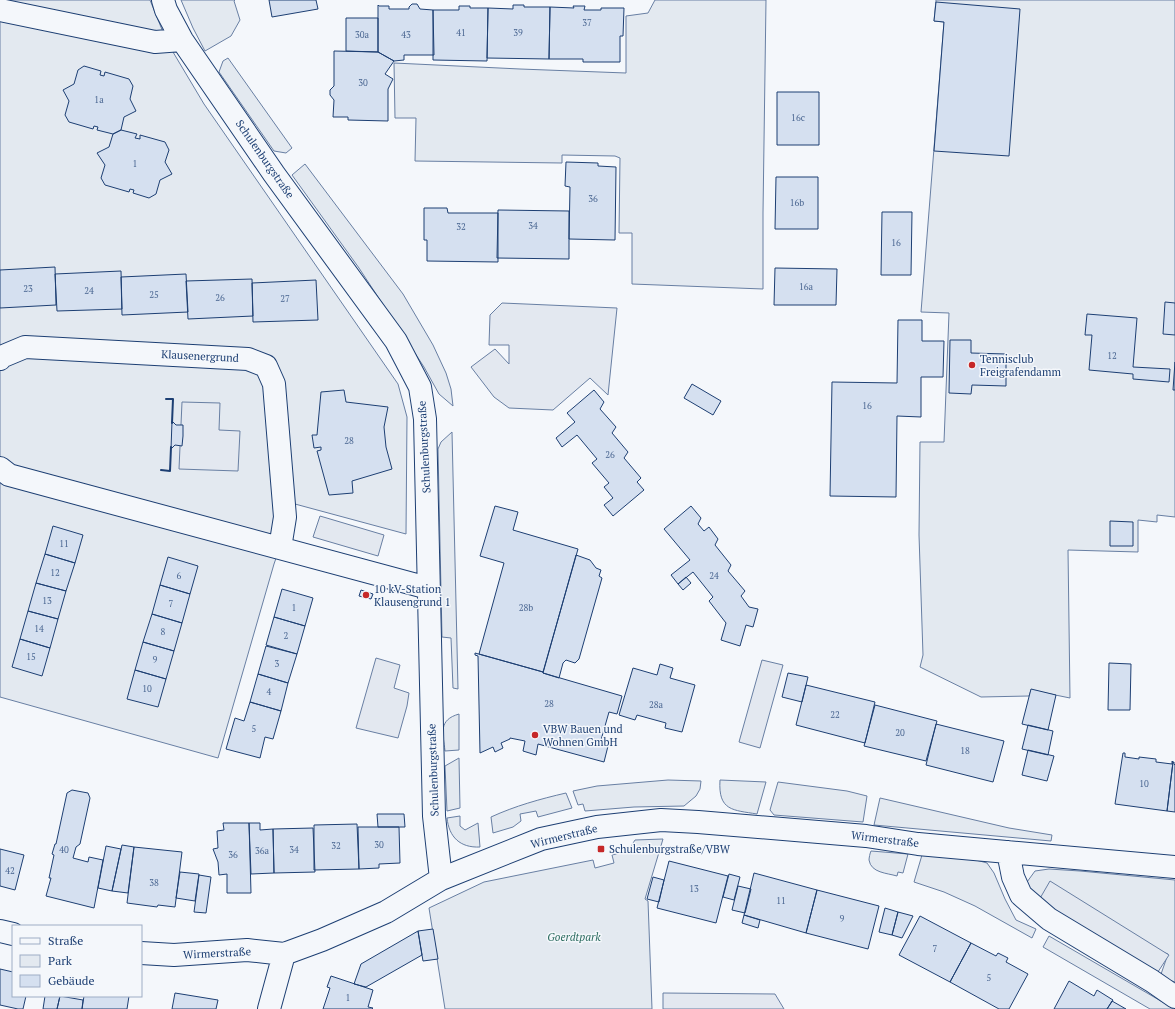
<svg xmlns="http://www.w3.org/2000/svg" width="1175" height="1009" viewBox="0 0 1175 1009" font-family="'PT Serif',serif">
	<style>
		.green { fill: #e3e9f0; stroke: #687fa3 }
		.parking { fill: #e3e8f0; stroke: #687fa3 }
		.building { fill: #d5e0f0; stroke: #1d3f73 }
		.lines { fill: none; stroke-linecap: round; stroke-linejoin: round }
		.minor-casing { stroke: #1d3f73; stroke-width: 24 }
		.minor { stroke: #f4f7fb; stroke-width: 22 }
		.wall { stroke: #1d3f73; stroke-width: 2 }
		.poi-dot { fill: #c62828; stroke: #f4f7fb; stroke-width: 1.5 }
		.labels { text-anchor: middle; stroke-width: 3; stroke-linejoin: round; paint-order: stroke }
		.number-label { font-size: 9px; fill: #4b6792 }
		.street-label { font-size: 11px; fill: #1d3f73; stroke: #f4f7fb }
		.poi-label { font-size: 11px; fill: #1d3f73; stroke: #f4f7fb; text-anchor: start }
		.park-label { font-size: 11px; font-style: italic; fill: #2c6c60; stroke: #f4f7fb }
	</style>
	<rect width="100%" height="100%" fill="#f4f7fb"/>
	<path class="green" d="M0,0H150L167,42L204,104L398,384L407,417L406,534L295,504L274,564L218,758L0,697Z
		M181,0H235L234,1L240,20L231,36L205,51L193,28Z
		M655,0H766L763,213V289L632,284V233H619L620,158L615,156L562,155V163L415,161L416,118H395L394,63L520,69L626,73V16L648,13Z
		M936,0H1175V517L1157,515V522L1138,520V552L1068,550L1070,698L1031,690L1029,696L981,697L920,667L923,655L919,535L920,442H944L949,313L921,312L944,22L934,21Z
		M228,58L292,148L286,153L274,151L219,72L223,61Z
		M305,164L403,294L433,345L446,373L451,389L453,406L439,394L424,367L359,268L292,175Z
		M452,432L458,689L453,688L451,638L442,637L438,449L441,442Z
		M459,714V750L445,751C443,733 438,720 459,714Z
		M459,758L460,808L447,811L445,766Z
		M668,780L701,781L700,789L696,796L684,806L634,807L585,811L583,804L578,805L573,791L597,786Z
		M720,780L766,782L757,814C733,810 718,811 720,780Z
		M778,782L847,791L867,796L863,822L774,815L770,810Z
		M566,793L572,808L538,817L536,811L520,814L521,821L513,827L493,833L491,817C515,806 540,799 566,793Z
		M880,798L1009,828L1052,835L1051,841L874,825Z
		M460,816V826L465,830L478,823L480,847C460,848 449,837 447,818Z
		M663,839L645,899L648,901L652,1009H445L429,908L484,882L593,860L595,868L614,863L612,855L628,851L635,840Z
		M871,851L908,854L903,873L898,872L897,876C887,873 871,873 869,860C869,858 870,853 871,851Z
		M922,855L976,860L987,863L994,873L1005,899L1016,920L1036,929L1032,938L975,906L944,892L914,882Z
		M1049,869L1080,871L1175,880V982L1160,977L1168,954L1039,901L1032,897L1027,882L1035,871Z
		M1049,936L1166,1004L1173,1009H1150L1043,947Z"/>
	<path class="parking" d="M502,303L617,308L608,395L590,378L553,410L509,408L494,397L471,367L495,349L509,364V345H489L490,315Z
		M182,402L220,403L219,430L240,431L238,471L179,469Z
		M320,516L384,535L378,556L313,537Z
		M376,658L400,665L394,688L409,693L407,706L398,738L356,728Z
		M762,660L783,665L760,748L739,742Z
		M1050,881L1169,955L1152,981L1035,907Z
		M663,993L775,994L784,1009H663Z"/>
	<path class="building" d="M269,0H316L318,9L272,17Z
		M936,2L1020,9L1009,156L934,151L944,22L934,21Z
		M412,4H417L420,9L433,10L434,55H404V60L394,61L378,52V5L379,6H389V9H409V7Z
		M513,5H524V7H550L549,59L487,58L488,8L513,9Z
		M459,6H470V8H488L487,61L433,60V10H459Z
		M573,6H585L584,10H601V8H624L623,36H620V62H583V59H549L550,7L574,8Z
		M346,18H378V52L346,51Z
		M334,51L378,52L394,61L385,74L393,79L388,89V121L348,120V117H333L334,100L330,95V90L334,86Z
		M84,66L101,71L100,75L104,76L105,72L129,79L133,86L130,99L136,111L124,117L121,130L113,134L97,130L98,127L94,126L93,129L69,122L65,115L69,101L63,90L74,84L78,70Z
		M777,92H819V145H777Z
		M121,130L137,134L135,138L140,139V135L165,142L169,150L165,162L172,174L160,180L156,194L149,198L133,193L134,190L130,189L129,192L105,185L101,178L105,165L97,153L109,147L113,134Z
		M566,162L598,163V166L616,167L615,240L569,239L570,187L565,186Z
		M776,177H818V229H775Z
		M424,208H447L448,213H498V262L427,261V240H424Z
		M498,210L569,211V259L497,258Z
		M882,212H912L911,275H881Z
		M55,267L56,305L0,308V270Z
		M775,268L837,269L836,305H774Z
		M121,271L122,309L57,311L55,274Z
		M186,274L188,312L122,315L121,277Z
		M252,279L253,316L188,319L186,281Z
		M316,280L318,320L253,322L252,283Z
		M1165,302L1175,303V335L1163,334Z
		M1087,314L1137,318L1133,367L1170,369L1169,382L1133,379V374L1089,370L1092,335H1085Z
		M898,320H922V341H944L943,377H921V417L897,416L896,497L830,496L832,382L897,383Z
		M950,340H971V353L1006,354V386L972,385L971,394L949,393Z
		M1175,362V390H1173Z
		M692,384L721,401L713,415L684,398Z
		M344,390L346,402L388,407L384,427L386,447L392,469L352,481L353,493L329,495L317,451L321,450V447L314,448L312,435H317L321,392Z
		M594,390L604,402L600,409L616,427L612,433L628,452L624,458L641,478L637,482L644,490L613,516L604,505L613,498L604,487L609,483L592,463L597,459L577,435L562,447L556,438L575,422L567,413Z
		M172,421L176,425H183V436L182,446L175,445L171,449Z
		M495,506L518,512L513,530L578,549L543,672L479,654L504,563L480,556Z
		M691,506L701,518L698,524L704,531L709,527L718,539L715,545L731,565L728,571L745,591L741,596L749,607L758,609L753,627L746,625L740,646L721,640L726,623L709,601L713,597L693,572L678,584L671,575L690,560L664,529Z
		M1110,521L1133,522V546H1110Z
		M53,526L83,535L75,563L45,554Z
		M45,554L75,563L66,591L36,583Z
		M576,555L590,560L596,568L601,570L599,576L602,578L579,659L575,663L566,660L563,663L559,678L543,673Z
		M168,557L198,566L190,594L160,585Z
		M686,577L691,583L683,590L678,584Z
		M36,583L66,591L58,619L28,611Z
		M160,585L190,594L182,623L152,614Z
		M282,589L313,598L305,626L274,617Z
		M361,590L373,594L371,599L359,596Z
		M28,611L58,619L50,648L20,639Z
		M152,614L182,623L174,651L143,642Z
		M274,617L305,626L297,654L266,645Z
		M20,639L50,648L42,676L12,667Z
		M143,642L174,651L166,679L135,670Z
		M266,646L297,654L288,683L258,674Z
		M475,653L536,670L543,672V673L622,696L617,714L609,712L601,740L609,742L604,762L538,744L536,755L523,751L525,741L510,738V739L501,743L503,748L495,752L493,747L480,753L478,656L475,655Z
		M1109,663L1131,664L1130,710H1108Z
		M660,664L673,668L670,678L695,685L682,732L665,728L666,723L637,715L635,720L619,715L633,668L657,675Z
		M135,670L166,679L158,707L127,699Z
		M788,673L808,677L802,702L782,697Z
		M258,674L288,683L281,711L250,702Z
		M806,685L875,702L865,743L796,725Z
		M1031,689L1056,695L1048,730L1022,724Z
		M250,702L281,711L273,739L265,737L260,758L226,749L235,718L244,721Z
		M875,705L937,721L926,761L864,746Z
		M936,724L1004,741L993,782L926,765Z
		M1028,725L1053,731L1048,755L1022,749Z
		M1028,750L1054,756L1047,781L1022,775Z
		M1123,753H1125V757L1139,759V757L1156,759V762L1172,764V761L1173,762L1167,811L1115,804Z
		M1173,762H1174V764L1175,765V812L1167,811Z
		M72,790L88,793L90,798L80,844L76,847L73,858L88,862L89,857L103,860L94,908L46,896L51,878H49L54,855L52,854L55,844H56L67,793Z
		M377,814H404L405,827H378Z
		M223,823H249L251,893H227V874L219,875L218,862L213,849L218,848L217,831L224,830Z
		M249,823H260V830L273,829L274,873L251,874Z
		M357,824L359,869L314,870V825Z
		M358,827H399L400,863L379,864V868L359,869Z
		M313,828L315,872L274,873L273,829Z
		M122,845L134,847L128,893L112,891Z
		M106,846L121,849L112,891L98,888Z
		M134,847L182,852L175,907L158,905L157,907L127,903Z
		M0,849L24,855L15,890L0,886Z
		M669,861L728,876L716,923L657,908Z
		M180,872L199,874L195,901L176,898Z
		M754,873L817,890L806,933L744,915Z
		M729,874L740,877L734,900L723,897Z
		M199,875L211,877L206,913L194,912Z
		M653,877L664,880L659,902L647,899Z
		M738,886L751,889L745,913L732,910Z
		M817,890L879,906L868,949L806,933Z
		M885,908L898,912L892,935L879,932Z
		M898,912L913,916L902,938L892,935Z
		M744,915L760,920L758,928L742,923Z
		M920,916L971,943L950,982L899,955Z
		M433,929L438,959L423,961L418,931Z
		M418,931L422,955L366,987L354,984L361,964Z
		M971,943L996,956L998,953L1008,958L1006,962L1028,974L1009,1009H999L950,982Z
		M0,969L13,972V996H26L23,1009H18L0,1005Z
		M331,976L373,990L368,1007L373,1008L372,1009H323L330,988L327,987Z
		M1069,981L1094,996L1097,990L1113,1000L1107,1009H1054Z
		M175,993L218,1000L216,1009H172Z
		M45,996H60L57,1009H43Z
		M60,996L83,1000L82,1009H57Z
		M84,996H129L127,1009H82Z
		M1112,1001L1126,1009H1107Z"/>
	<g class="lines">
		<defs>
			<path id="minor" d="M163,0L166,10L182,40L274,174L396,341L420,387L425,419L434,816L441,879
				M0,10L155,42L182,40
				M0,359L1,357L25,347L248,359L266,366L274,384L285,517L280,548
				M0,468L9,475L428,588
				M1008,852L1013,877L1021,895L1049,919L1152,981L1175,997
				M0,931L13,934
				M141,953L174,955L247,950L284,954L322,940L386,912L441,879L541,839L597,827L661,820L698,822L866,836L918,844L1175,867
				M269,1009L284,954"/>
		</defs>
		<use href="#minor" class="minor-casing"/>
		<use href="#minor" class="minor"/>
		<path class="wall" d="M166,399H173L172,423
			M161,470L170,471L171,447"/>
	</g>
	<g class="poi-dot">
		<circle cx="972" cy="365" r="4"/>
		<circle cx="366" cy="595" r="4"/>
		<circle cx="535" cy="735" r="4"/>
		<rect x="597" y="845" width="8" height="8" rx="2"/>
	</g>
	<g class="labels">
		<g class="number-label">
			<text x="587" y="26">37</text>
			<text x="461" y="36">41</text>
			<text x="518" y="36">39</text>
			<text x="362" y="38">30a</text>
			<text x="406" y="38">43</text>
			<text x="363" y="86">30</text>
			<text x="99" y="103">1a</text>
			<text x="798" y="121">16c</text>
			<text x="135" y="167">1</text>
			<text x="593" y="202">36</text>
			<text x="797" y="206">16b</text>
			<text x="533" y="229">34</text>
			<text x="461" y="230">32</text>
			<text x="896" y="246">16</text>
			<text x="806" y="290">16a</text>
			<text x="28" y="292">23</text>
			<text x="89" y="294">24</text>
			<text x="154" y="298">25</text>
			<text x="220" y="301">26</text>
			<text x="285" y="302">27</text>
			<text x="1112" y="359">12</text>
			<text x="867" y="409">16</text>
			<text x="349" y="444">28</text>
			<text x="610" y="458">26</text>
			<text x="64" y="547">11</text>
			<text x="55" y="576">12</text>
			<text x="179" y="579">6</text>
			<text x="714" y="579">24</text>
			<text x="47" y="604">13</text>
			<text x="171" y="607">7</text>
			<text x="294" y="611">1</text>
			<text x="526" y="611">28b</text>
			<text x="39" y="632">14</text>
			<text x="163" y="635">8</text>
			<text x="286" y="639">2</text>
			<text x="31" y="660">15</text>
			<text x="155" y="663">9</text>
			<text x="277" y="667">3</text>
			<text x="147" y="692">10</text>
			<text x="269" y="695">4</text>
			<text x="549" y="707">28</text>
			<text x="656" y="708">28a</text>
			<text x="835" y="718">22</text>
			<text x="254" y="732">5</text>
			<text x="900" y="736">20</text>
			<text x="965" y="754">18</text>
			<text x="1144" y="787">10</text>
			<text x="379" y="848">30</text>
			<text x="336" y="849">32</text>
			<text x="64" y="853">40</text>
			<text x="294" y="853">34</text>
			<text x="262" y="854">36a</text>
			<text x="233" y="858">36</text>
			<text x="10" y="874">42</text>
			<text x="154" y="886">38</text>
			<text x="694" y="892">13</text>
			<text x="781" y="904">11</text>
			<text x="842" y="922">9</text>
			<text x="935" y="952">7</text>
			<text x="989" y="981">5</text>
			<text x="348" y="1001">1</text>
		</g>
		<g class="street-label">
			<text transform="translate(265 159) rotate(55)" y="4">Schulenburgstraße</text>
			<text transform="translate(200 356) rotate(3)" y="4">Klausenergrund</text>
			<text transform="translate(424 447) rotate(-93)" y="4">Schulenburgstraße</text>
			<text transform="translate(433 770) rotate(-92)" y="4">Schulenburgstraße</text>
			<text transform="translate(564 836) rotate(-14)" y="4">Wirmerstraße</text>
			<text transform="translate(885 839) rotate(7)" y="4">Wirmerstraße</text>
			<text transform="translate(217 953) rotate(-3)" y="4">Wirmerstraße</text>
		</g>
		<g class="poi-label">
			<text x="980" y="363">Tennisclub<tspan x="980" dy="13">Freigrafendamm</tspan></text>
			<text x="374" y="593">10 kV-Station<tspan x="374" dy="13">Klausengrund 1</tspan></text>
			<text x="543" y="733">VBW Bauen und<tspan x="543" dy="13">Wohnen GmbH</tspan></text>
			<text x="609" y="853">Schulenburgstraße/VBW</text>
		</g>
		<g class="park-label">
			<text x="574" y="941">Goerdtpark</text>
		</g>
	</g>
	<rect x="12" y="925" width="130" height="72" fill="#f4f7fb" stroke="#9eadc5"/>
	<rect x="20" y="938" width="20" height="6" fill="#f4f7fb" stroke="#9eadc5"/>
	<text x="48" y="945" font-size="12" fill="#1d3f73">Straße</text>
	<rect x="20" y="955" width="20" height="12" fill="#e3e9f0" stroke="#9eadc5"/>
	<text x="48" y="965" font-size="12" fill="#1d3f73">Park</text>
	<rect x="20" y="975" width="20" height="12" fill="#d5e0f0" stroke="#9eadc5"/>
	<text x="48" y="985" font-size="12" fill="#1d3f73">Gebäude</text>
</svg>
